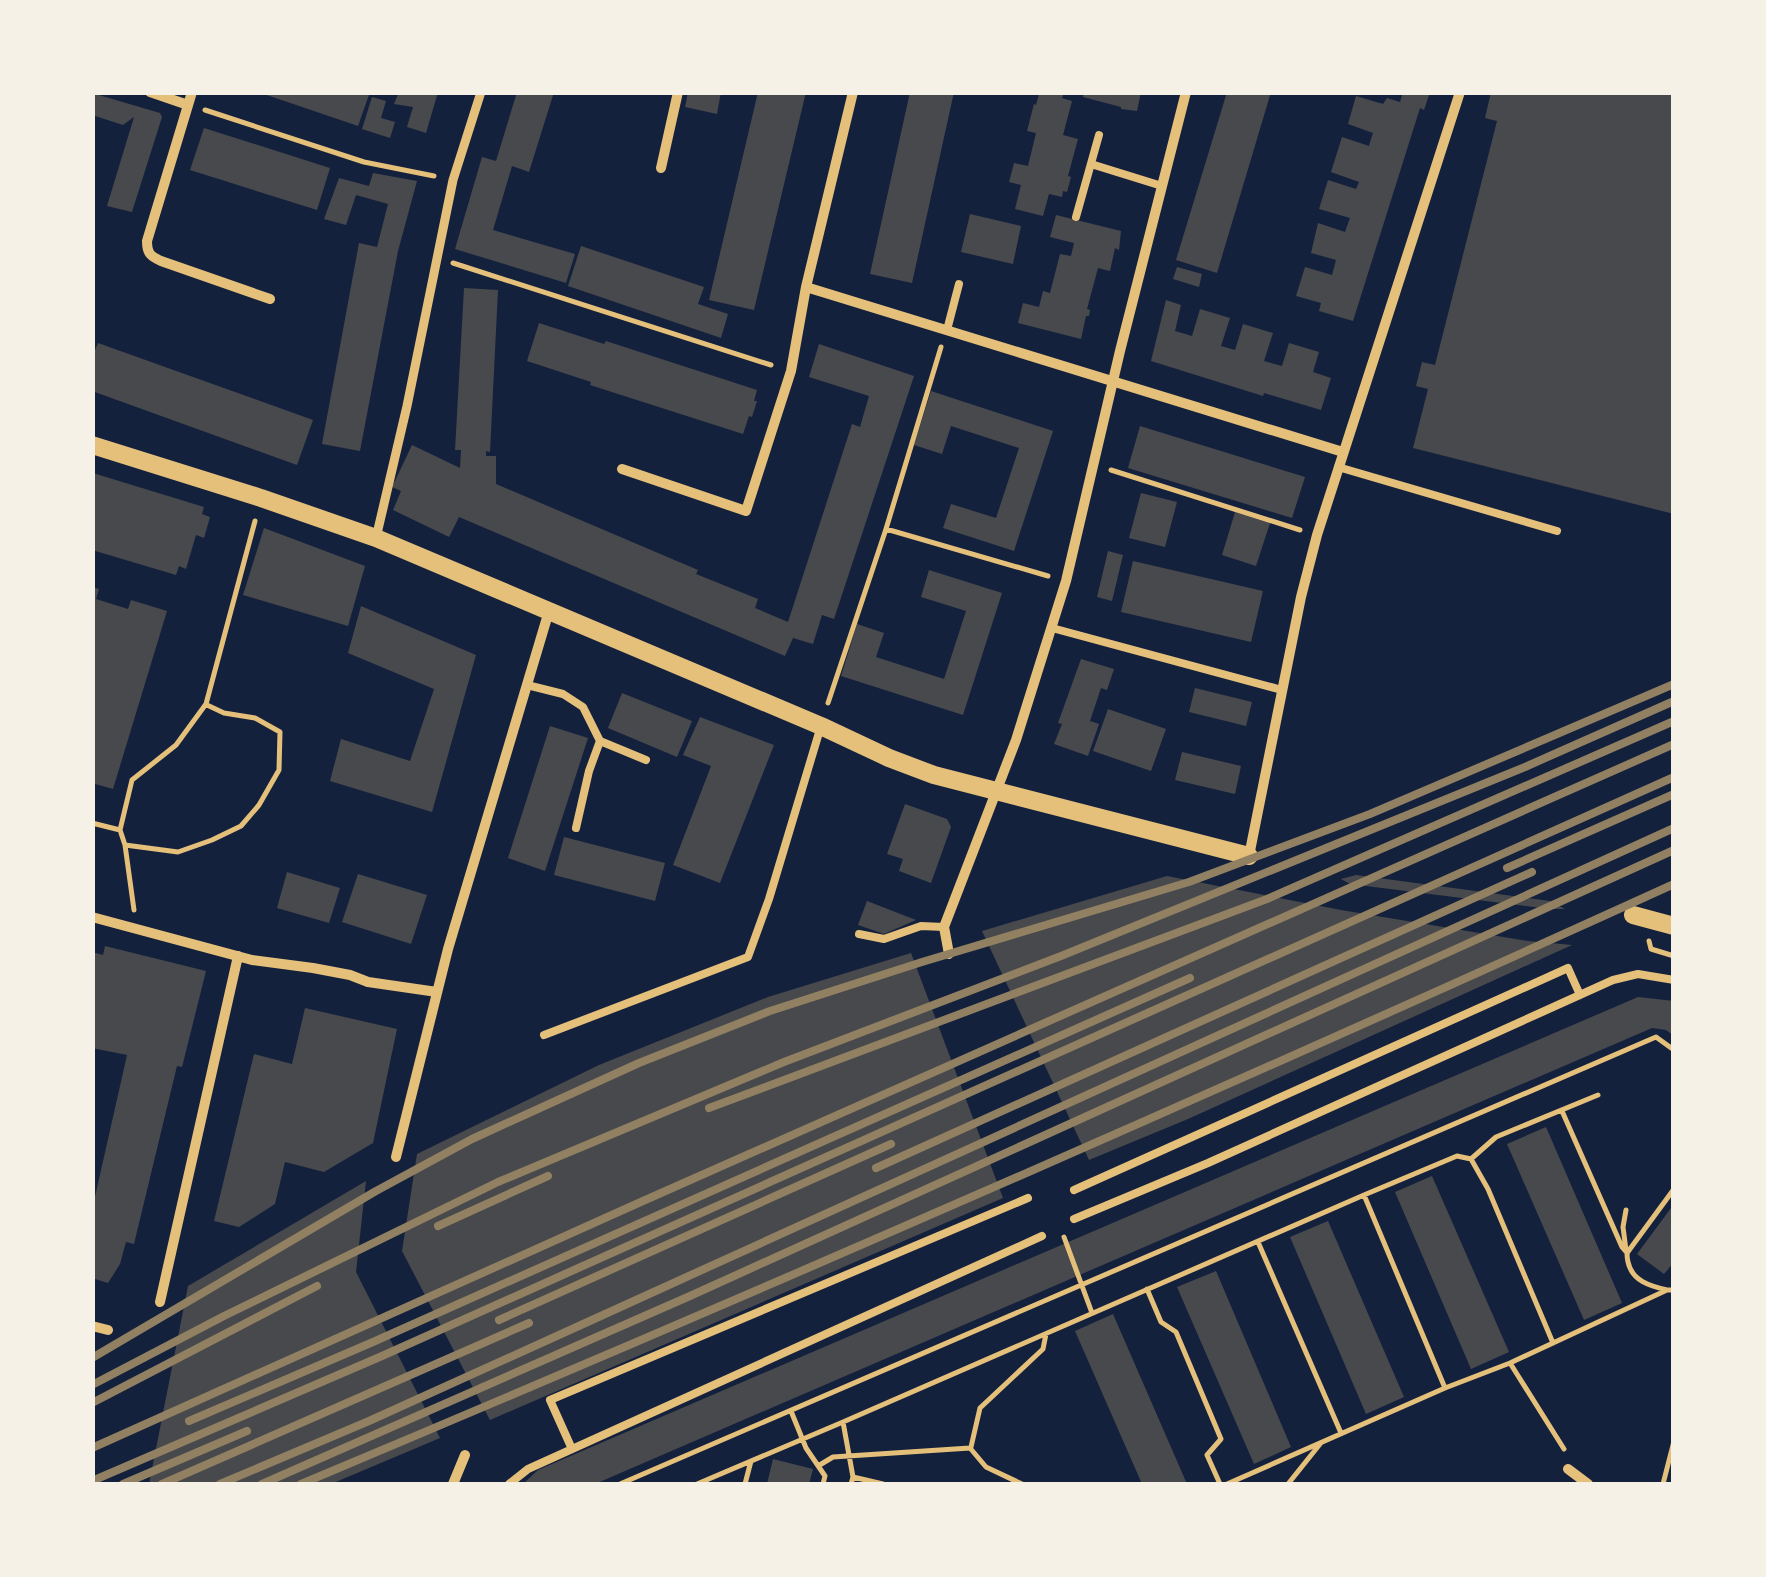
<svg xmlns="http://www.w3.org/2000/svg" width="1766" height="1577" viewBox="0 0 1766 1577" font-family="Commissioner,sans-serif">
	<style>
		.building { fill: #48494c }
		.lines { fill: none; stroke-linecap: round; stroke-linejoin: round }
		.path { stroke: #e5c07b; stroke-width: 5 }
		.service { stroke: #e5c07b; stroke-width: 8 }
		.pedestrian { stroke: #e5c07b; stroke-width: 9 }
		.minor { stroke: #e5c07b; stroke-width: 10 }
		.tertiary { stroke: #e5c07b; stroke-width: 18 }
		.rail { stroke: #918062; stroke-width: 8 }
	</style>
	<rect width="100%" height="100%" fill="#14213d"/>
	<path class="building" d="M258,92H370L358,126Z
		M399,92H438L426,133L407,127L413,107L394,104Z
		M517,92H554L529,172L512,166L493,230L575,254L566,283L455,249L482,157L496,161Z
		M688,92H721L717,114L685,107Z
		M758,92H806L754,310L709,300Z
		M910,92H954L912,283L870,274Z
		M1043,92H1064L1062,98L1072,101L1063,135L1078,139L1068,176L1071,177L1067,192L1063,191L1062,197L1049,194L1043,216L1015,209L1021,185L1009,182L1014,163L1028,166L1036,133L1027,131L1034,104L1036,105L1039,94L1042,95Z
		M1084,92H1141L1137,111L1121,109V107L1083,97Z
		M1227,92H1271L1217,273L1176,260Z
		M1403,92H1430L1424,110L1420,108L1353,321L1319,311L1321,303L1296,296L1305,267L1332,275L1336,260L1311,253L1318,223L1345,232L1347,226L1350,218L1319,209L1328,180L1356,189L1359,182L1331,172L1342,137L1369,146L1371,139L1373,133L1348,124L1356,96L1383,104L1387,98L1400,102Z
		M1491,92H1674V514L1413,448L1428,389L1416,386L1422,362L1435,365L1497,121L1485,118Z
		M92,93L160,113L162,117L132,212L107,206L134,117L123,125L92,115Z
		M372,97L386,101L381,118L395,122L390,138L362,129Z
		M204,128L330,168L317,210L190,170Z
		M373,173L417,181L398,251L360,451L322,444L359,243L377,247L388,204L356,195L346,225L324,219L339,178L369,186Z
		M970,214L1021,226L1013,264L961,252Z
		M1056,215L1121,231L1119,250L1115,248L1110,271L1098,268L1087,309L1090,310L1089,316H1086L1081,339L1018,323L1023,303L1039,307L1043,291L1050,293L1060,254L1071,256L1074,243L1050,237Z
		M581,246L704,287L698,304L728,314L721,338L568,286Z
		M1177,267L1202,274L1199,287L1173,279Z
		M464,288L498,290L490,452L486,451V456H496V484L698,570L696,574L758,599L755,608L788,622L852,424L860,427L869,396L809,377L819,344L914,376L834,619L822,615L813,644L793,638L785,656L459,517L449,537L393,510L401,491L392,487L412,445L460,468L461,450H455Z
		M1166,300L1181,305L1175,331L1192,336L1200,309L1230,318L1221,346L1235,350L1243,324L1273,333L1264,361L1282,366L1289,343L1319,352L1313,372L1331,378L1321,410L1264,393L1263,396L1151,361Z
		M539,323L604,344L606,341L757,390L754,401H757L752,417L749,416L743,434L590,385L591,382L527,361Z
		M98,343L313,420L297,465L92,391V357Z
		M931,391L1053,431L1014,551L943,528L951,504L996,518L1019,448L951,426L942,454L914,445Z
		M1140,426L1305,477L1292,518L1128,468Z
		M93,473L204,507L202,514L210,517L204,538L196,535L186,569L179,566L176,575L92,550Z
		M1141,493L1177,502L1165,547L1129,538Z
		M1235,512L1270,523L1256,566L1222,555Z
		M264,528L365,566L348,626L243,595Z
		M1108,551L1123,555L1112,601L1097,597Z
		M1133,561L1263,591L1251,642L1121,612Z
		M929,570L1002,593L963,715L841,676L857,624L884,633L876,657L944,679L966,611L921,597Z
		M92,587L99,589L96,599L128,609L131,600L167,611L113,789L92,783Z
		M361,606L476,655L432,812L330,781L341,739L410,761L434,689L348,653Z
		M1081,659L1114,669L1107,690L1101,688L1090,721L1099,724L1088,756L1054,744L1062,724L1058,723Z
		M1195,688L1252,702L1246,726L1189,712Z
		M622,693L692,721L677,757L608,728Z
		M1108,709L1166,729L1151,771L1093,751Z
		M700,717L774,745L720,883L673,865L711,766L683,755Z
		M550,726L588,738L545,871L508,858Z
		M1182,752L1241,766L1235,794L1175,780Z
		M905,804L947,819L951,827L931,883L899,871L903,859L887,854Z
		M564,837L665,863L655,901L554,875Z
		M287,872L340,888L329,923L277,908Z
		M358,874L427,895L411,944L342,922Z
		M1356,875L1550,901L1565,909H1550L1350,884L1341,879Z
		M1167,876L1341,910L1528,941L1572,945L1188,1119L1089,1160L982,931Z
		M867,901L916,920L884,934L858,925Z
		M105,946L206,971L182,1067L177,1066L134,1244L126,1242L120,1264L108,1283L92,1278V1210L127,1055L92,1048V952L103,955Z
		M911,953L1003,1198L490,1420L402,1251L417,1154L599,1065L768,997Z
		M1638,997L1674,1001V1036L1666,1030L1652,1028L595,1484H523L538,1470Z
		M305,1008L397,1029L373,1143L324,1172L285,1162L275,1204L239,1227L214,1221L254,1054L292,1064Z
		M1546,1127L1622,1303L1584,1320L1507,1144Z
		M1432,1176L1509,1352L1471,1369L1395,1192Z
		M366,1181L356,1272L440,1438L331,1484H149L188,1286Z
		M1674,1204V1262L1664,1274L1637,1254Z
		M1328,1221L1404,1397L1366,1414L1290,1237Z
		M1216,1271L1291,1447L1254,1464L1177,1287Z
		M1113,1314L1187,1484H1142L1075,1331Z
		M773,1459L813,1469L809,1484H767Z"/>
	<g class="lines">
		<path class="path" d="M205,110L364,162L434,176
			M453,263L771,365
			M1111,470L1300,530
			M886,529L1048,576
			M828,703L886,529L941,347
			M92,823L120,830
			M125,845L178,852L212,840L241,826L259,805L279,770L280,732L255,718L224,713L207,705
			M134,910L125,845L120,830L132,780L176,745L206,704L255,521
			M1649,941L1651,949L1674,956
			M1562,1111L1622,1247C1631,1258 1625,1248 1628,1262C1632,1281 1650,1286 1667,1290
			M1471,1159L1488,1189L1553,1343
			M1364,1195L1445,1388
			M1626,1210L1623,1227L1626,1250
			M1064,1237L1092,1313
			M1258,1242L1341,1433
			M1627,1253L1674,1189
			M1147,1289L1161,1322L1176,1332L1221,1439L1207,1455L1220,1484
			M1510,1363L1564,1449
			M791,1411L806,1448L825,1476L823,1484
			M843,1422L1364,1195L1457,1156L1471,1159L1496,1137L1598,1095
			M971,1447L980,1408L1043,1349L1046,1334
			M818,1466L833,1457L970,1448L986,1467L1022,1484
			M620,1484L1656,1037L1674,1050
			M697,1484L843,1422L853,1477
			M745,1484L751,1461
			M851,1484L853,1477L883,1484
			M1227,1484L1445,1388L1510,1363L1667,1290H1674
			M1288,1484L1320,1444
			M1663,1484L1674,1441"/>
		<path class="service" d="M1091,164L1162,186
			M1076,217L1099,135
			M947,330L959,284
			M1338,467L1557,531
			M1052,628L1282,690
			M527,685L563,694L583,707L600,741L646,760
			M576,828L589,771L600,741
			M859,934L884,939L921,926L944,927
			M544,1035L748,957L769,899L821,726
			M1074,1190L1568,968L1580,995
			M1074,1219L1208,1163L1613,980L1638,974L1674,980
			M572,1449L550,1400L1028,1198
			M509,1484L528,1469L1042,1236"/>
		<path class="pedestrian" d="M376,538L407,406L453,180L481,92"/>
		<path class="minor" d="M150,92L188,105
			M192,92L147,241C147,253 150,256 161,261L270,299
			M661,168L678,92
			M806,287L1343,452
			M622,469L746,511L791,371L806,287L853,92
			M1249,856L1301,597L1317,535L1460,92
			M92,917L252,960L313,968L350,975L368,982L437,992
			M949,954L944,927L1016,740L1066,581L1120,351L1186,92
			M396,1157L448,949L549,611
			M160,1302L238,956
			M92,1326L108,1330
			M1568,1469L1588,1484
			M453,1484L465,1455"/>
		<path class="tertiary" d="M92,445L261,498L376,538L821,726L889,758L934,775L1249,856
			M1633,915L1674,926"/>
		<path class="rail" d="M1507,868L1674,794
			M709,1108L1267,899L1674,721
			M876,1168L1532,872
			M438,1226L548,1176
			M499,1320L891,1144
			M92,1358L376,1191L472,1139L639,1063L770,1011L922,962L1189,882L1370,814L1674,684
			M92,1385L224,1316L498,1182L784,1062L1061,956L1525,767L1674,701
			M92,1403L317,1286
			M189,1421L373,1342L1190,978
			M92,1448L643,1201L1674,744
			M92,1481L382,1356L1674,777
			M123,1484L247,1431
			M162,1484L529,1323
			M220,1484L369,1421L581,1325L1674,828
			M262,1484L690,1296L1674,850
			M301,1484C761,1291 1219,1091 1674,884"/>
	</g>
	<rect width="1766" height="1577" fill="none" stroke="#f6f1e7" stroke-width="190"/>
</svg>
